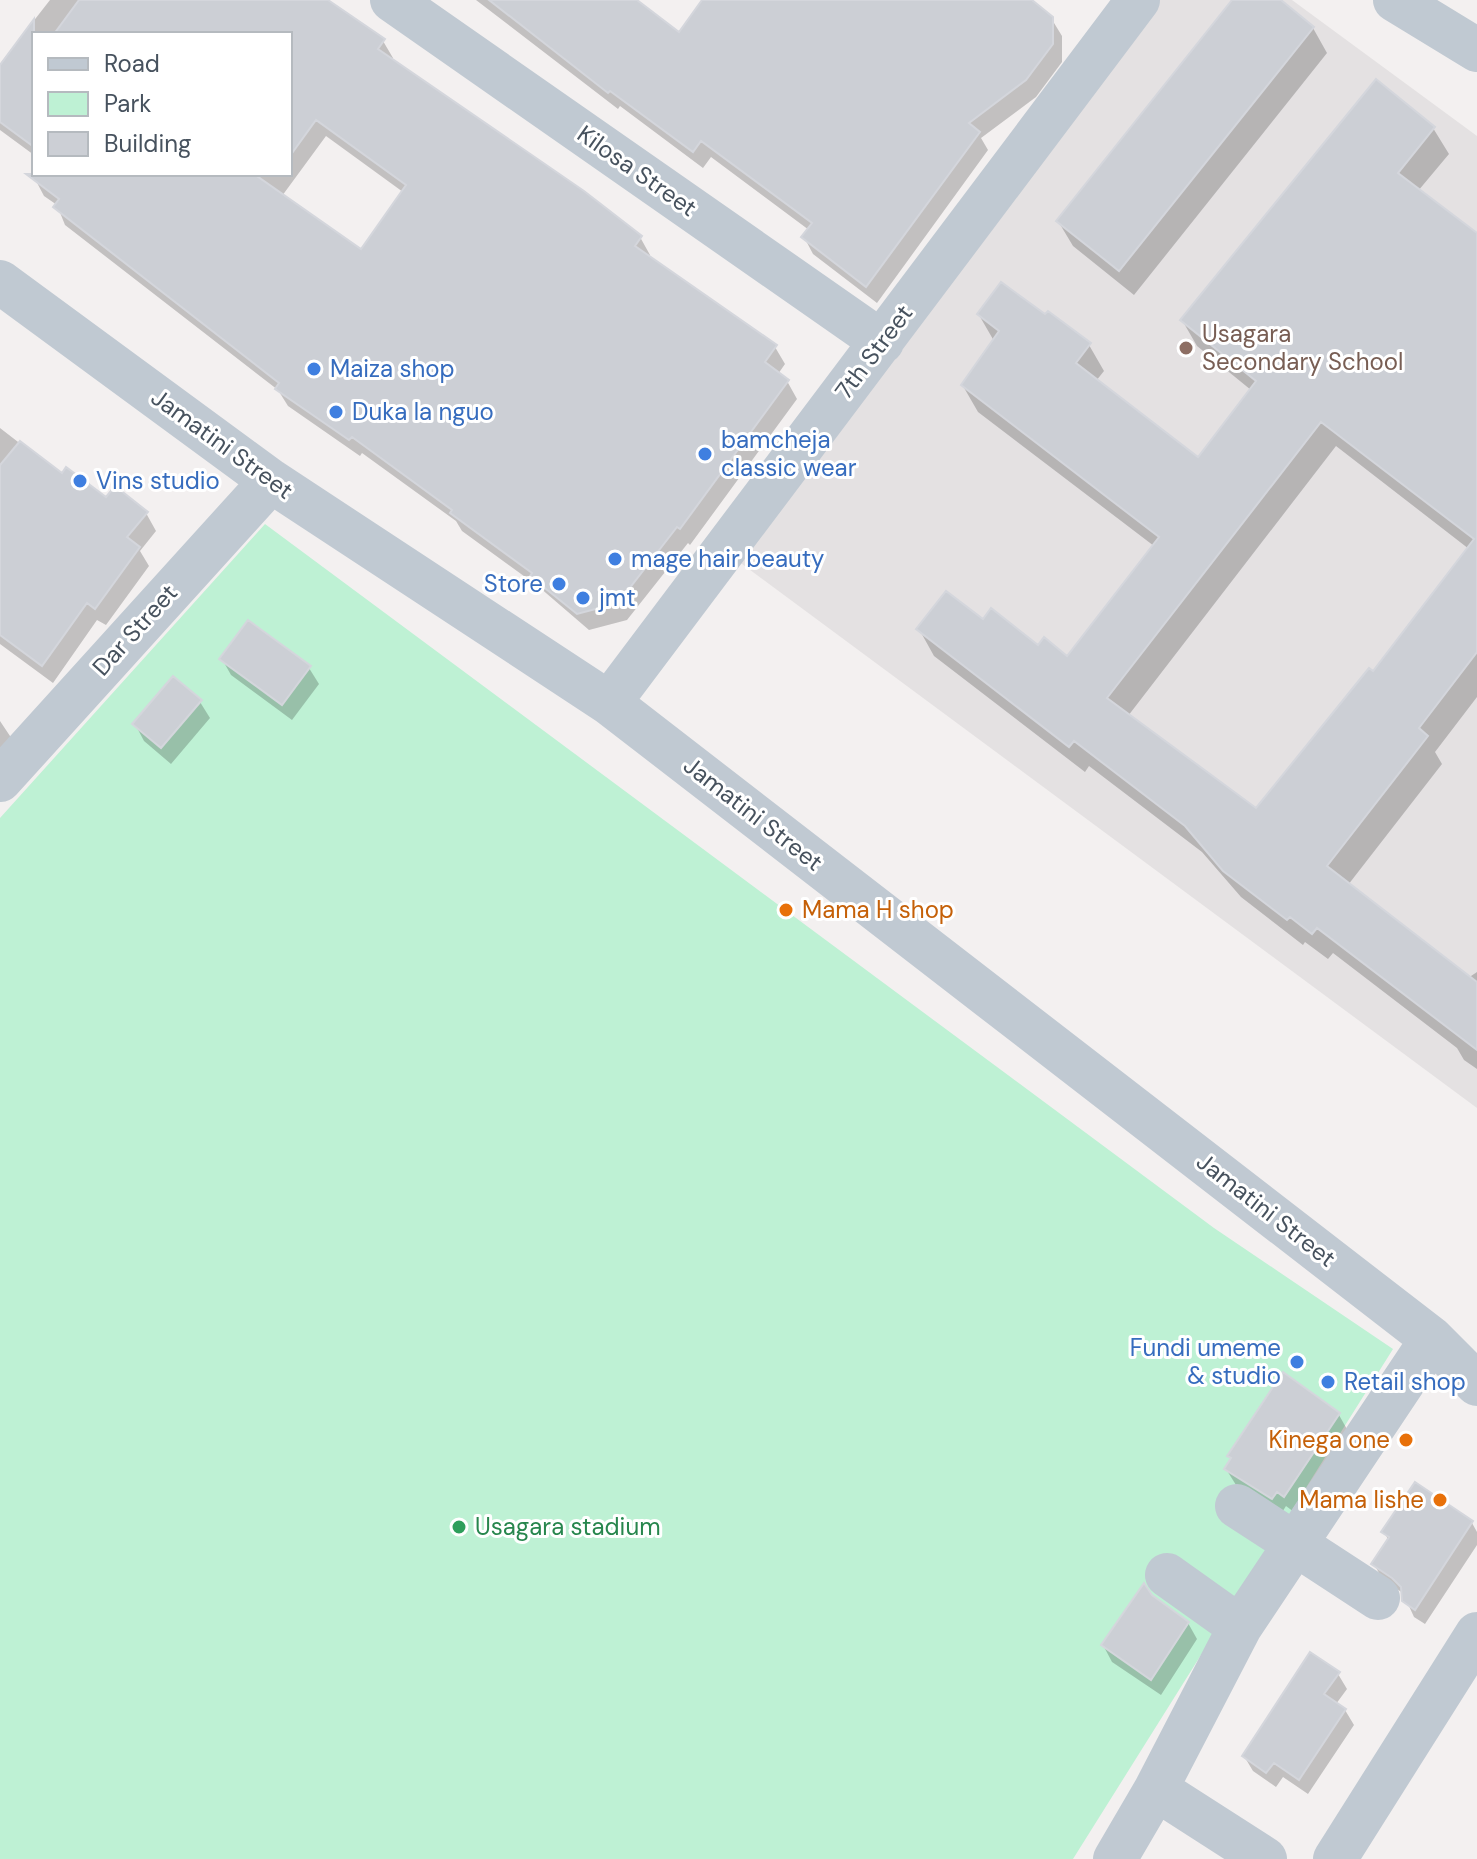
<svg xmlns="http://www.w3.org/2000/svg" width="1477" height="1859" viewBox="0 0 1477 1859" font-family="'DM Sans',sans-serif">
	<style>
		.education { fill: #e4e1e2 }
		.green { fill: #bef1d4 }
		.shadow { fill: #0003; fill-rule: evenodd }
		.building { fill: #cccfd5; stroke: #d4d6dc; stroke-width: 2; fill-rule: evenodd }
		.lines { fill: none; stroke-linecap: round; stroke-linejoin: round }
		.minor { stroke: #c0c9d2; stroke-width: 44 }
		.education-dot { fill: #8d6e63; stroke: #fff; stroke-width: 3 }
		.shop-dot { fill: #3f7fe0; stroke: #fff; stroke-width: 3 }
		.food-dot { fill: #e8710a; stroke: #fff; stroke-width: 3 }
		.leisure-dot { fill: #2e9e5b; stroke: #fff; stroke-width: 3 }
		.labels { text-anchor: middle; stroke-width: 6; stroke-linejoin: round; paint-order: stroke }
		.street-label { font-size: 24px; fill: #47525e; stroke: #fff }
		.education-label { font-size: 24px; fill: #785e54; stroke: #fff; text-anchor: start }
		.shop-label { font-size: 24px; fill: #366cbe; stroke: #fff; text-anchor: start }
		.food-label { font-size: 24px; fill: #c56008; stroke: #fff; text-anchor: end }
		.leisure-label { font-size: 24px; fill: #27864d; stroke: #fff; text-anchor: start }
	</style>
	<rect width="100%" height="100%" fill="#f3f0f0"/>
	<path class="education" d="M1151,0H1292L1477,136V1108L738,561Z"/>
	<path class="green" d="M265,524L1214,1228L1393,1349L1073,1859H0V818Z"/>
	<path class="shadow" d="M50,0H127L175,34H34V155L0,130V64Z
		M210,0H324L383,41L393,58L391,61L478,124L481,120L640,237L650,255L648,258L775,347L785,364L778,374L787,381L797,399L690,545L688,543L627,620L589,630L539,587L462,531L456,521L362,453L360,456L288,406L278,390L65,225L57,205L44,196L35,179L38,174H290V34H185ZM326,136L403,192L361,252L282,196Z
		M476,0H634L679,34L704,0H1028L1051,18L1062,36V62L1036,97L981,138L988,150L877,303L813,254L804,237L809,230L711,157L703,168L620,106L618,109Z
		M1235,0H1278L1313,28L1327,53L1134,295L1073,246L1058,221Z
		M1433,128L1449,154L1418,191L1477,236V697L1435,752L1442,764L1348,885L1468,978L1477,972V1069L1464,1060L1457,1048L1333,953L1328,959L1305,942L1303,945L1241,897L1202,852L1089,766L1085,772L934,656L919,629L1039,647L1068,658L1154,546L978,412L963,386L994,341L979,315L1089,345L1104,371L1096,381L1198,460L1251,390L1197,346L1182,320ZM1336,446L1469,549L1374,674L1256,811L1128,716Z
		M0,428L62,476L106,499L146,513L156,531L140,551L149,566L106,625L97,620L53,683L0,644Z
		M222,659L309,668L319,684L292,720L231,675Z
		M200,702L210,718L171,764L144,741L135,724Z
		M0,721L14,742L0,761Z
		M1339,1415L1348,1431L1294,1512L1286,1506L1281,1514L1236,1485L1226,1469L1232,1460L1230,1456Z
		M1416,1485L1472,1523L1477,1532V1545L1425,1624L1414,1617L1403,1593L1383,1580L1374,1564L1389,1541L1384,1532Z
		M1151,1597L1188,1623L1197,1639L1161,1695L1112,1662L1103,1645Z
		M1338,1674L1347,1689L1336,1704L1345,1710L1354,1725L1308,1794L1283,1777L1276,1787L1253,1771L1244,1756Z"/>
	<path class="building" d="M79,0H328L385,39L378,49L584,191L642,236L635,246L777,345L765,362L789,380L680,529L677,527L618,603L577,614L530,576L532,573L450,513L452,510L352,437L349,440L275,389L279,383L53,207L59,199L26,174H254L361,249L406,185L316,120L290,156V34H54Z
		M489,0H637L679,32L702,0H1032L1053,17V44L1026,80L969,123L980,132L866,287L801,237L812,223L701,141L693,152L610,91L608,93Z
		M1232,0H1281L1314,27L1119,271L1056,221Z
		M34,19V147L0,122V65Z
		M1376,79L1435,127L1398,173L1477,233V652L1419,728L1428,736L1327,866L1477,982V1050L1317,928L1312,934L1290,917L1287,920L1223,871L1185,826L1074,741L1069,747L916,629L946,591L983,619L991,608L1038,645L1044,637L1067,656L1159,537L961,385L999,331L977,314L1001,282L1045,314L1048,311L1091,343L1076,363L1198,457L1256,381L1180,320ZM1321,422L1474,539L1373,671L1369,668L1256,808L1107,698Z
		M20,441L62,473L66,467L106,497L115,486L148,512L127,537L140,547L95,609L87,603L42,666L0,635V465Z
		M248,620L311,666L282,705L219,659Z
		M173,676L202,700L161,748L132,724Z
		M1283,1372L1340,1413L1284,1497L1277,1492L1272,1499L1224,1469L1231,1458L1227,1456Z
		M1415,1482L1473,1521L1415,1610L1402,1601L1401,1587L1392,1578L1371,1564L1389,1537L1381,1532Z
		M1144,1583L1152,1595L1189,1622L1151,1680L1101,1645Z
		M1310,1652L1340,1672L1324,1694L1346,1709L1299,1780L1274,1763L1266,1773L1242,1756Z"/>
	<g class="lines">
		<path class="minor" d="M392,0L882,342
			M1395,0L1477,50
			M0,282L271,481L609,703L1432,1339L1477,1384
			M609,703L1138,0
			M0,780L271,481
			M1237,1506L1378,1598
			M1167,1575L1240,1627
			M1156,1789L1240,1627L1432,1339
			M1115,1859L1156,1789L1265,1859
			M1335,1859L1477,1634"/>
	</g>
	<circle class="education-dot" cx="1186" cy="348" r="8"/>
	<g class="shop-dot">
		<circle cx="314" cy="369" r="8"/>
		<circle cx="336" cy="412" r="8"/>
		<circle cx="705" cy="454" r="8"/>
		<circle cx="80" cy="481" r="8"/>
		<circle cx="615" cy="559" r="8"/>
		<circle cx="559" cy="584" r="8"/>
		<circle cx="583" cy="598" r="8"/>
		<circle cx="1297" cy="1362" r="8"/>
		<circle cx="1328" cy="1382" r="8"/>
	</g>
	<g class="food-dot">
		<circle cx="786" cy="910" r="8"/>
		<circle cx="1406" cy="1440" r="8"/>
		<circle cx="1440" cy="1500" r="8"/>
	</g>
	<circle class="leisure-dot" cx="459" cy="1527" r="8"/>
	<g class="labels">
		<g class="street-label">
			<text transform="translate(637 171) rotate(35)" y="8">Kilosa Street</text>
			<text transform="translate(874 352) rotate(-53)" y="8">7th Street</text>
			<text transform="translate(222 444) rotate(36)" y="8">Jamatini Street</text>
			<text transform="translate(135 630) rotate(-48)" y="8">Dar Street</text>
			<text transform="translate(753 814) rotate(38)" y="8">Jamatini Street</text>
			<text transform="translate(1266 1210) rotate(38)" y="8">Jamatini Street</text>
		</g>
		<g class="education-label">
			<text x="1202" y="342">Usagara<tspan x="1202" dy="28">Secondary School</tspan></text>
		</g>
		<g class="shop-label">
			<text x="330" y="377">Maiza shop</text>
			<text x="352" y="420">Duka la nguo</text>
			<text x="721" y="448">bamcheja<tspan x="721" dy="28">classic wear</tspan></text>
			<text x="96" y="489">Vins studio</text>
			<text x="631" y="567">mage hair beauty</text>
			<text x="543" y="592" text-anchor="end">Store</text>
			<text x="599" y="606">jmt</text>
			<text x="1281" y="1356" text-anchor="end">Fundi umeme<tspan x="1281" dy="28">&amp; studio</tspan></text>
			<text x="1344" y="1390">Retail shop</text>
		</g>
		<g class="food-label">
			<text x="802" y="918" text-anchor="start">Mama H shop</text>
			<text x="1390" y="1448">Kinega one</text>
			<text x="1424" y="1508">Mama lishe</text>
		</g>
		<g class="leisure-label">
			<text x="475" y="1535">Usagara stadium</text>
		</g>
	</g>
	<rect x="32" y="32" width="260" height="144" fill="#ffffff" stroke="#b5babf" stroke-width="2"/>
	<rect x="48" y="58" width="40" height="12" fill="#c0c9d2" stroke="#b5babf" stroke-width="2"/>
	<text x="104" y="72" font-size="24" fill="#47525e">Road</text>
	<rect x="48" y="92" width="40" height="24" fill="#bef1d4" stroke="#b5babf" stroke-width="2"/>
	<text x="104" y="112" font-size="24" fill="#47525e">Park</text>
	<rect x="48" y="132" width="40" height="24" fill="#cccfd5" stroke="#b5babf" stroke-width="2"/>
	<text x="104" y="152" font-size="24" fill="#47525e">Building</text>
</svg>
